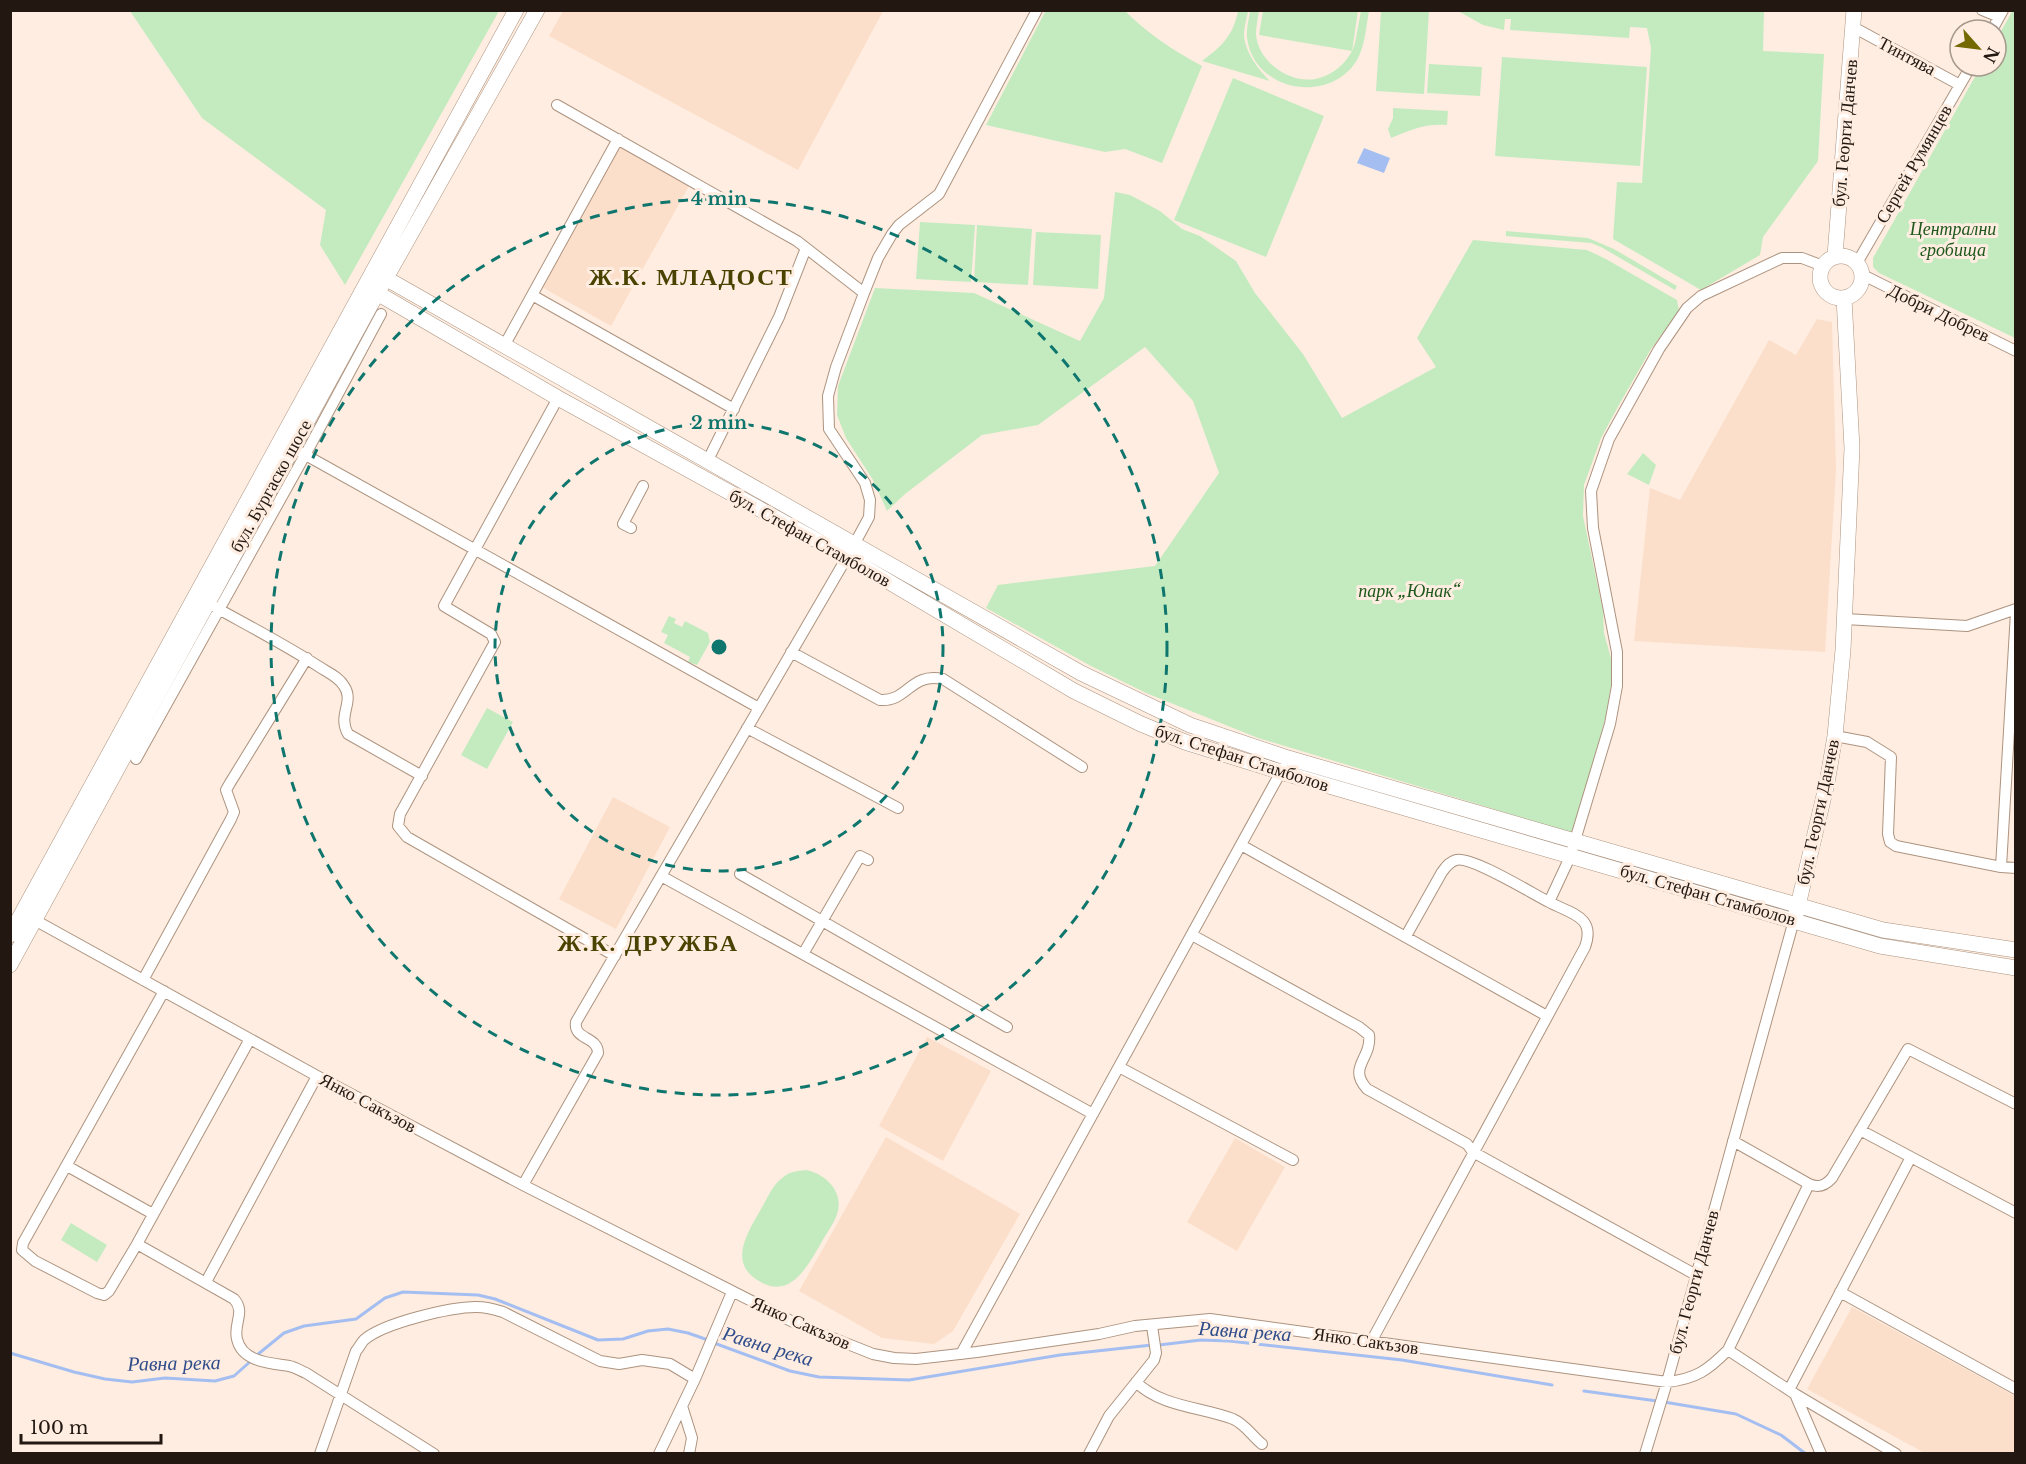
<svg xmlns="http://www.w3.org/2000/svg" width="2026" height="1464" viewBox="0 0 2026 1464" font-family="'Libre Baskerville',serif">
	<style>
		.built { fill: #fcdfca }
		.green { fill: #c4ebc0 }
		.water { fill: #a4bef2 }
		.lines { fill: none; stroke-linecap: round; stroke-linejoin: round }
		.stream { stroke: #a4bef2; stroke-width: 3 }
		.street-casing { stroke: #ad937f; stroke-width: 12 }
		.secondary-casing { stroke: #ad937f; stroke-width: 16 }
		.street { stroke: #fff; stroke-width: 10 }
		.secondary { stroke: #fff; stroke-width: 15 }
		.ring { fill: none; stroke: #0f766e; stroke-width: 3; stroke-dasharray: 10 8 }
		.labels { text-anchor: middle; stroke-width: 6; stroke-linejoin: round; paint-order: stroke }
		.street-label { font-size: 18px; fill: #221811; stroke: #feede0 }
		.park-label { font-size: 18px; font-style: italic; fill: #1f581d; stroke: #feede0 }
		.water-label { font-size: 20px; font-style: italic; fill: #304d8b; stroke: #feede0 }
		.district-label { font-size: 24px; font-weight: bold; letter-spacing: 1.5px; fill: #4a4300; stroke: #feede0 }
		.centre { fill: #0f766e; stroke: #feede0; stroke-width: 3 }
		.ring-label { font-size: 18px; text-anchor: middle; font-weight: bold; fill: #0f766e; stroke: #feede0; stroke-width: 6; stroke-linejoin: round; paint-order: stroke }
	</style>
	<rect width="100%" height="100%" fill="#feede0"/>
	<path class="built" d="M563,11V10L883,11L798,170L549,36Z
		M619,146L689,186L611,326L540,286Z
		M1817,319L1832,322L1836,470L1825,652L1634,641L1650,488L1680,500L1769,340L1796,355Z
		M613,797L670,827L616,929L559,899Z
		M927,1037L991,1071L943,1161L879,1126Z
		M886,1137L1020,1214L953,1331L934,1344L882,1338L799,1291Z
		M1235,1138L1285,1167L1237,1251L1187,1222Z
		M1852,1307L2015,1396V1453H1925L1807,1389Z"/>
	<path class="green" d="M1046,10L1125,11C1148,34 1173,50 1202,66L1162,163L1125,149L1105,152L986,125Z
		M2013,10L2016,11L2015,338L1879,273L1873,267V258L1981,66H1996V40Z
		M130,11H499L345,285L320,245L326,210L202,118Z
		M1238,11H1248C1247,18 1244,27 1244,35C1245,52 1258,69 1270,81L1202,61C1222,46 1233,36 1238,11Z
		M1250,11H1259C1258,18 1256,26 1256,34C1258,65 1297,89 1325,76C1337,71 1346,62 1352,51L1259,35L1263,11H1358L1352,51L1355,43L1361,11H1369C1366,27 1365,46 1357,60C1330,105 1254,92 1247,38C1246,29 1249,19 1250,11Z
		M1381,11H1429L1424,94L1376,91Z
		M1458,11H1764L1763,51L1824,54L1818,161L1763,237L1760,255L1701,290L1613,239L1617,182L1642,183L1651,48L1647,28L1630,27L1629,38L1510,30L1511,19H1505L1504,30L1483,25Z
		M1502,57L1647,67L1640,166L1495,156Z
		M1429,64L1482,67L1480,96L1427,93Z
		M1233,78L1324,116L1266,257L1174,220Z
		M1393,108L1448,111L1447,125C1426,123 1410,130 1391,138L1388,129L1393,118Z
		M1115,192L1130,195L1160,211L1182,229L1200,236L1236,261L1255,293L1303,354L1342,418L1436,367L1417,338L1473,240L1587,250L1606,259L1677,300L1679,311L1651,349L1620,403L1601,438L1584,485L1583,516L1603,611L1604,633L1612,662L1611,686L1606,716L1573,833L1258,738L1146,693L1091,666L986,608L998,585L1155,566L1219,473L1193,401L1145,347L1038,425L982,435L905,494L887,511L873,480L846,438L837,415L838,386L875,288L974,293L1080,341L1104,298Z
		M920,222L975,225L971,282L916,279Z
		M977,225L1032,229L1028,285L974,282Z
		M1506,231L1588,238L1614,249L1677,286L1675,290L1601,247L1591,243L1506,236Z
		M1036,232L1101,235L1098,289L1033,285Z
		M1643,453L1656,465L1649,485L1627,474Z
		M669,616L676,619L674,623L682,627L685,621L708,633L710,642L697,665L688,662L690,657L664,643L668,635L661,632Z
		M487,708L513,722L487,769L461,755Z
		M806,1170C827,1174 846,1194 836,1217C832,1226 825,1236 820,1245C807,1267 790,1300 759,1281C727,1263 748,1232 761,1209C767,1199 772,1186 781,1179C788,1172 796,1171 806,1170Z
		M71,1223L107,1245L97,1262L61,1240Z"/>
	<path class="water" d="M1364,148L1390,158L1384,173L1357,163Z"/>
	<g class="lines">
		<path class="stream" d="M714,1343L790,1371L819,1377L909,1380L1060,1355L1152,1345
			M1159,1345L1201,1340L1229,1341L1402,1360L1552,1385
			M10,1353L74,1372L105,1379L132,1382L165,1378L215,1381L234,1376L252,1360
			M257,1355L284,1333L304,1326L356,1319L385,1298L403,1292L478,1295L495,1299L598,1340L623,1339L648,1331L668,1329L688,1333L708,1340
			M1584,1391L1657,1401
			M1664,1402L1736,1414L1781,1435L1806,1454"/>
		<defs>
			<path id="street" d="M1982,10L1999,17
				M1853,27L1960,85
				M1992,30L2003,10
				M557,105L797,241L864,293
				M1857,263L1971,66
				M1863,275L2016,351
				M532,295L734,409
				M504,346L618,139
				M558,398L444,606L491,634L495,642L400,814L398,826L407,837L615,956
				M293,448L759,708
				M707,462L779,317L806,248
				M631,528L623,524L643,486
				M855,543L869,517L870,500L865,483L829,429L828,396L836,367L864,293L878,258L892,234L899,225L939,194L1037,10
				M213,606C249,626 284,644 318,666C327,672 339,677 344,686C355,702 337,715 348,734L422,776
				M2016,612L2001,867L2016,868
				M1845,619L1967,626L2016,609
				M791,652L880,700C908,702 910,672 943,679L1082,767
				M747,728L898,808
				M1835,736L1867,742L1891,757L1888,834L1890,842L1896,846L2001,867
				M136,759L310,446L381,314
				M1241,845L1547,1016
				M740,874L1007,1027
				M661,876L1093,1114
				M31,918L317,1076L523,1185L795,1323L873,1354L894,1358L916,1359L977,1352L1099,1334L1135,1326L1210,1319L1667,1382C1696,1379 1708,1370 1728,1350L1809,1184
				M1192,935L1359,1027L1369,1035C1372,1059 1347,1067 1367,1089L1467,1144L1473,1152L1696,1275
				M1406,936L1442,872C1446,867 1449,862 1456,860C1470,855 1533,894 1549,902
				M803,954L860,856L868,860
				M143,980L231,819L234,812L226,790L230,783L307,658
				M164,991L23,1243L22,1250L35,1261L97,1293L104,1295L109,1291L137,1244L250,1039
				M1119,1067L1293,1160
				M1860,1130L2016,1213
				M1733,1141L1809,1184C1818,1188 1825,1186 1832,1178L1908,1049L2016,1104
				M67,1166L153,1214
				M523,1185L598,1053C598,1036 573,1040 576,1022L847,557
				M137,1244L234,1299C246,1312 233,1324 237,1339C242,1362 270,1363 289,1366C295,1367 301,1371 306,1373L434,1454
				M206,1282L317,1076
				M1840,1292L2016,1389
				M1371,1342L1585,947C1596,917 1572,914 1549,902L1570,857L1610,724L1617,686V652L1593,528L1591,491L1609,439L1659,349L1687,308L1701,296L1782,258H1802L1823,266
				M1728,1350L1795,1394L1896,1454
				M961,1354L1283,768
				M1136,1382C1161,1407 1202,1407 1233,1419C1245,1424 1252,1436 1262,1444
				M1789,1390L1911,1157
				M1795,1394L1821,1454
				M682,1406L692,1438L689,1454
				M320,1454L356,1351C359,1348 361,1343 364,1340C383,1323 451,1307 476,1307C486,1307 494,1309 503,1312L600,1361L619,1364L642,1360L670,1364L695,1379
				M659,1454L695,1379L732,1292
				M1089,1454L1109,1416L1154,1360L1156,1353L1152,1326
				M1645,1454L1667,1382L1794,920"/>
			<path id="secondary" d="M1820 277a21 21 0 1 1 42 0a21 21 0 1 1-42 0Z
				M1835,256L1854,10
				M373,271L1081,673L1190,725L1288,758L1883,930L2016,950
				M365,286L558,398L847,557L1074,691L1141,724L1185,742L1281,772L1880,946L2016,968
				M1796,914L1827,783L1835,736L1843,650L1852,448L1844,298
				M10,935L516,10
				M10,965L369,308L537,10"/>
		</defs>
		<use href="#street" class="street-casing"/>
		<use href="#secondary" class="secondary-casing"/>
		<use href="#street" class="street"/>
		<use href="#secondary" class="secondary"/>
	</g>
	<g class="ring">
		<circle cx="719" cy="647" r="224"/>
		<circle cx="719" cy="647" r="448"/>
	</g>
	<g class="labels">
		<g class="street-label">
			<text transform="translate(1907 56) rotate(28)" y="6">Тинтява</text>
			<text transform="translate(1845 133) rotate(-85)" y="6">бул. Георги Данчев</text>
			<text transform="translate(1914 164) rotate(-60)" y="6">Сергей Румянцев</text>
			<text transform="translate(1939 313) rotate(26)" y="6">Добри Добрев</text>
			<text transform="translate(271 486) rotate(-61)" y="6">бул. Бургаско шосе</text>
			<text transform="translate(810 538) rotate(29)" y="6">бул. Стефан Стамболов</text>
			<text transform="translate(1242 758) rotate(18)" y="6">бул. Стефан Стамболов</text>
			<text transform="translate(1818 812) rotate(-78)" y="6">бул. Георги Данчев</text>
			<text transform="translate(1708 895) rotate(16)" y="6">бул. Стефан Стамболов</text>
			<text transform="translate(368 1103) rotate(28)" y="6">Янко Сакъзов</text>
			<text transform="translate(1694 1282) rotate(-75)" y="6">бул. Георги Данчев</text>
			<text transform="translate(801 1323) rotate(24)" y="6">Янко Сакъзов</text>
			<text transform="translate(1366 1341) rotate(8)" y="6">Янко Сакъзов</text>
		</g>
		<g class="park-label">
			<text x="1953" y="235">Централни<tspan x="1953" dy="21">гробища</tspan></text>
			<text x="1409" y="597">парк „Юнак“</text>
		</g>
		<g class="water-label">
			<text transform="translate(1245 1331) rotate(4)" y="7">Равна река</text>
			<text transform="translate(768 1346) rotate(17)" y="7">Равна река</text>
			<text transform="translate(174 1363) rotate(-1)" y="7">Равна река</text>
		</g>
		<g class="district-label">
			<text x="691" y="285">Ж.К. МЛАДОСТ</text>
			<text x="648" y="951">Ж.К. ДРУЖБА</text>
		</g>
	</g>
	<circle cx="719" cy="647" r="9" class="centre"/>
	<g class="ring-label">
		<text x="719" y="205">4 min</text>
		<text x="719" y="429">2 min</text>
	</g>
	<rect width="2026" height="1464" fill="none" stroke="#221811" stroke-width="24"/>
	<g transform="translate(1978 48) rotate(118)"><circle r="28" fill="#feede0" stroke="#a6988d" stroke-width="1.5"/>
	<path d="M0-4.5L10 22L0 15L-10 22Z" fill="#736900"/>
	<text y="-9" font-size="16" font-weight="bold" text-anchor="middle" fill="#221811">N</text>
	</g>
	<path d="M21 1434v9h140v-9" fill="none" stroke="#221811" stroke-width="3"/>
	<text x="30" y="1434" font-size="18" fill="#221811" stroke="#feede0" stroke-width="4.5" paint-order="stroke">100 m</text>
</svg>
